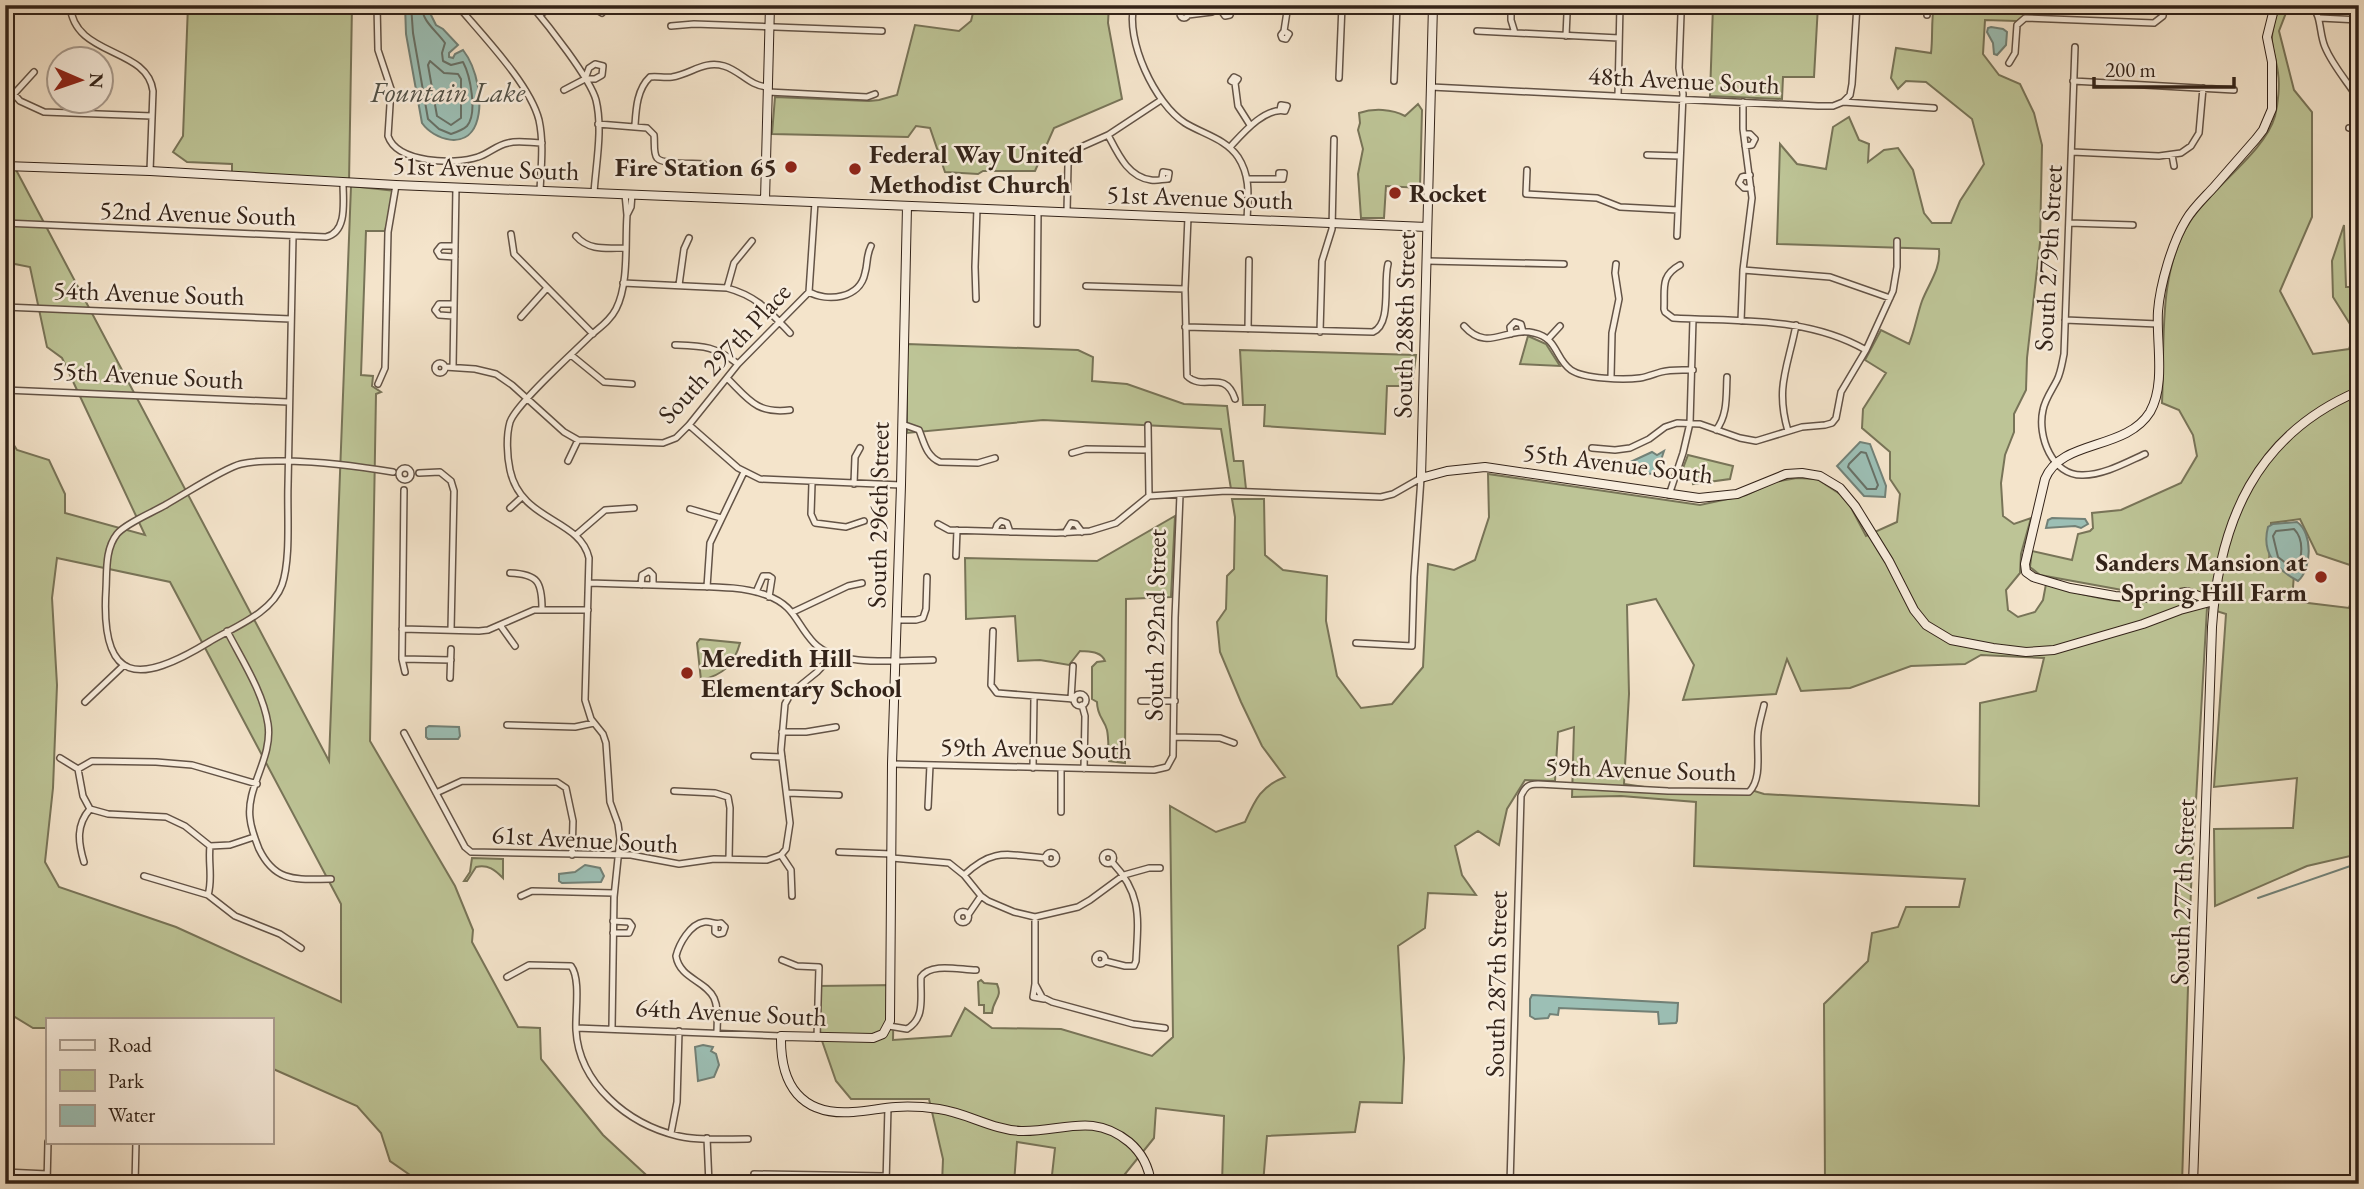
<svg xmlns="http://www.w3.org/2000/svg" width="2364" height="1189" viewBox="0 0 2364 1189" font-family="'EB Garamond',serif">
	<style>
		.green { fill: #bdc496; stroke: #787458; stroke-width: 2; fill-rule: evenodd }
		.water { fill: #9cbfb5; stroke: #728177; stroke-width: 2 }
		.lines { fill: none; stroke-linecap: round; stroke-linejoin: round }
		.shore { stroke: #687167; stroke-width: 2 }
		.stream { stroke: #728177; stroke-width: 2 }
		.street-casing { stroke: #635346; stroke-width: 8 }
		.secondary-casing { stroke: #332319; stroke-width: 10 }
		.street { stroke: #f8eddd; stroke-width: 5 }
		.secondary { stroke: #f8eddd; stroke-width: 8 }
		.poi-dot { fill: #8f2418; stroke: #f8eddd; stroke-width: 2.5 }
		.labels { text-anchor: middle; stroke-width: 5; stroke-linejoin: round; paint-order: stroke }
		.street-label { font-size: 26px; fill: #332319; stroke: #f8eddd }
		.poi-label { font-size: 26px; font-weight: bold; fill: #332319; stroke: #f8eddd; text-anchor: start }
		.water-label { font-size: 28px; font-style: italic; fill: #525248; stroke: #f8eddd }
	</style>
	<rect width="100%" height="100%" fill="#f4e4cb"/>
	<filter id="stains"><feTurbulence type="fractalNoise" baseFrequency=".00286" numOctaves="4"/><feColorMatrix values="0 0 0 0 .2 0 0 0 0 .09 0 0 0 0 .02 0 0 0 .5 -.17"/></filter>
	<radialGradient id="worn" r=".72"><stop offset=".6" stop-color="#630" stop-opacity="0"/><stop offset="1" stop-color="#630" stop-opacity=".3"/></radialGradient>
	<path class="green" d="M188,5H352L349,183L232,176V164L187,162L173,152L183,136Z
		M975,5H1109L1108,23L1122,99L1054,128L1035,171H983L978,174L945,172L930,128L916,126L908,137L772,134L775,97L869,101L879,100L897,95L915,25L959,31L971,21Z
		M1713,5H1818L1814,77H1783L1782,99L1710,96Z
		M1934,5L2040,7V16H2024L2017,21L1985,20L1983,54L1999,75L2020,84L2034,113L2042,145L2040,243L2027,358L2026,390L2014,414V432L2005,455L2001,483L2003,516L2014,524L2031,518L2021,554L2020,573L2006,590L2008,610L2018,617L2035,612L2043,600L2046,584C2075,593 2114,604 2145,602C2156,601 2168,598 2179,596L2144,594L2040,575L2030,567L2032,551L2072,560L2078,534L2090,531L2093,528L2092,513L2121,510L2181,483L2197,456L2193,435L2179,410L2162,403C2165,344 2157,271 2191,220C2212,187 2265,152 2275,116C2278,104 2280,85 2278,73C2277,62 2271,48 2272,37C2272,26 2277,15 2279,5H2289L2279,31L2294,90L2312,112V217L2280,291L2313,354L2349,349L2355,332L2333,297L2332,261L2344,225L2346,287H2359V568L2317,554L2300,519L2271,523L2269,562L2294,574L2292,601L2349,608L2359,576V854L2307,866L2215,906L2214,829L2293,828L2297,778L2214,787L2226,614L2207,608L2191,888L2182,1184H1825L1824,1004L1868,961L1872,933L1898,927L1906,907H1959L1965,879L1694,866L1696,802L1621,796L1572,797L1574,727L1558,732L1555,781L1525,780L1507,809L1499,845L1478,831L1455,846L1462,875L1476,895L1428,893L1425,928L1398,946L1404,1058L1402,1103L1360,1102L1355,1132L1267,1136L1263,1184H1222L1224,1116L1156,1108L1154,1138L1117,1184H1093L1090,1178L1085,1184H1051L1055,1148L1017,1142L1014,1184H942L943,1159L929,1099H851L836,1081L821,1038H817L818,986L894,985L893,1040L951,1036L965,1008L992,1028L1061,1029L1152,1056L1173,1037L1170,806L1216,832L1245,822C1255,800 1261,786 1285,777L1262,746L1241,702L1220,652L1217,622L1226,609L1227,576L1234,569L1235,517L1232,499H1264L1265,555L1283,570L1327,576L1326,621L1337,676L1361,708L1392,704L1423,667L1428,564L1454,570L1475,560L1489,517L1488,474L1700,505L1746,495L1774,482L1797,478L1817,479L1846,498L1866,536L1897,522L1900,494L1890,479V452L1862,428L1863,409L1886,373L1865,360L1881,330L1909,344C1915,330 1917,315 1922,301C1929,283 1941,269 1939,249L1777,244L1780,144L1797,164L1826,169L1833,127L1849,117L1859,140L1869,144L1868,162L1884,150L1898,148L1913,170L1924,213L1932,223H1951L1960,201L1984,164L1972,119L1926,82L1906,81L1898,89L1891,78L1896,48L1931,53C1933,37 1931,22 1934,5ZM1656,599L1694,665L1683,700L1776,694L1787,659L1801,691L1850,688L1911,666L1965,664L1981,655L2044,658L2036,691L1980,703L1979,806L1764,794L1748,789L1665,790L1624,784L1629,694L1627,605Z
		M1418,104L1422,110L1420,188L1386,186L1384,218H1361L1358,174L1363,149L1358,130L1360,123L1359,113C1374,108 1392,109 1405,116Z
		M5,149L329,761L351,186L396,191L385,231H366L361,375L373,376L372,386L381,392L376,394L370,741L455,886L473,930L472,942L518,1027L540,1028L541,1059L603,1135L656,1184H423L390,1161L381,1133L357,1106L271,1068V1019H47V1028H33L5,1011V431L17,450L49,460L65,494V513L145,535L62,358L47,347L30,267L10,263L5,254ZM57,558L170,582L341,904V1002L176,927L59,887L45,862L53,788L57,685L52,598Z
		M1528,336L1546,344L1560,366L1520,364Z
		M907,344L1078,350L1093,357L1092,381L1127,384L1184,404L1227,406L1234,461H1243L1246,489H1231L1221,429L1043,420L907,433Z
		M1240,350L1416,355L1412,386H1387L1385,434L1264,426L1265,405H1243Z
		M1688,455L1733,466L1730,479L1693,484L1692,476H1680Z
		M1175,516L1171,597L1126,599L1125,763L1109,761C1108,751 1109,739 1107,730C1104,719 1097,716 1097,702L1092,699V667L1097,662L1105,661C1101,651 1090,652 1080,651L1069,665L1040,660L1018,661L1015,616L966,619L965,558L1097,561Z
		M700,639L740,643C734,665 723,675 701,680L697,643Z
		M472,858L503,859V878C495,870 488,864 476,867L467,881H464L470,872Z
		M981,980L984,983L997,984C1003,998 993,999 992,1013H984V1005H979L978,982Z"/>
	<path class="water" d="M405,5H426L436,25L443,29L458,45L449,53V57L453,58L455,54L463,50C477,68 484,102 476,124C466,150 434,140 422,123L406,34Z
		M1991,27L2003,29L2007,32L2006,45L1997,55L1994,54L1993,43L1987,32L1988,28Z
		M1860,442L1870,444L1886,486L1885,497L1864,496L1837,466Z
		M1664,451L1659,466L1652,474L1628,470L1625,468L1626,464L1652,452L1657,455Z
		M2052,518L2085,519L2088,524L2081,528L2075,526L2046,528L2048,520Z
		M2297,522C2313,533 2312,569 2298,581C2276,569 2261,553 2268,527L2273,524Z
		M429,726L459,727L460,736L458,739H428L426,737V728Z
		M585,865L600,868L604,876L601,882L562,883L559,881V874L575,872Z
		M1532,995L1678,1003L1677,1021L1676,1023L1659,1024L1658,1012L1559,1008L1558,1015L1550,1014L1548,1018L1535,1019L1530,1016V999Z
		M703,1045L713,1047L711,1051L716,1054L719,1065L714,1077L698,1081L695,1047Z"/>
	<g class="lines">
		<path class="shore" d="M411,5L413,33L428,119L439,129L451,134C457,132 463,130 467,126C478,113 470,75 463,62L451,65L443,61L442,53L445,43C436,30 423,23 421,5
			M430,61L444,73L458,74L461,79V118L451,125L437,116L428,65Z
			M1861,452L1866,453L1878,485L1876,489H1867L1848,467L1849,464Z
			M2294,529C2304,539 2302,555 2298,568L2295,570L2278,557L2273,536L2276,531Z"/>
		<path class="stream" d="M2258,898L2359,863"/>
		<defs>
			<path id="street" d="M70,5C74,58 147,46 153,91L150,171
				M377,5L378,50L391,89L388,136C397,163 454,165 478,157C488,154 497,145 508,143C518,140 531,143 542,143
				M457,5C482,35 530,84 539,120C544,143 541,168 540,191
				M531,5C547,24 590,78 596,100C603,129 596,163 594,193
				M1134,5C1125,40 1155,104 1185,123C1203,134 1226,139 1238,157C1251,177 1248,197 1247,220
				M2312,5C2322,18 2319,33 2325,47C2332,64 2345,79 2355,94
				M5,7H7
				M1220,9L1225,16L1230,15L1231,11L1228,5
				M1511,10V20L1515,33
				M1180 14a4 4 0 1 1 8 0a4 4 0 1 1-8 0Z
				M539,15C554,3 586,1 602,13
				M1188,15L1212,12L1225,5
				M1927,15V5
				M2320,18L2359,20
				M671,26L694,24L882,31
				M1284,31L1289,34L1286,39L1282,38L1281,35L1284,31L1288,5
				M1477,31L1619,38
				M1566,36L1567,14
				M2075,47L2064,354C2062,363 2061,372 2057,380C2052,390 2045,399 2043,410C2037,436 2052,476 2083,475C2104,475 2127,462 2145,454
				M2009,63L2015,53L2017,25L2025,18L2154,23L2163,16L2164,5
				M1234,77L1238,79L1235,83L1231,81Z
				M1339,78L1342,5
				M1394,81L1397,5
				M2073,81L2234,90
				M1235,83L1238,106L1250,125
				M5,84L20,101L44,112L152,116
				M1431,87L1818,106H1833L1843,102L1934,108
				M564,90L585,79H595L602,75L603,66L595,64L589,68L585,79
				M768,92L867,97L875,94
				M13,95L34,72
				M1618,96L1620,5
				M1843,102L1850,95L1852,84L1857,5
				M598,124L647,128L654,135C655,142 653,153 657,158C663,165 694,163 703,164
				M635,125C636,109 637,89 650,77C657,76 664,78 672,77C691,74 704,60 724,66C741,71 749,86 768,87
				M2349,128L2359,129
				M1744,134H1750L1755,139L1752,145L1745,146
				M1108,135C1118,154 1128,177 1151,180C1158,181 1162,179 1168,179L1169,173L1163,172L1162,178
				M1230,147C1243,133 1265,107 1285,111L1287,106L1281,105L1280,110
				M2072,152L2159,156L2181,153L2191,146L2199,133L2203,88
				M1647,155L1680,156
				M2172,155L2174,166
				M1527,170L1526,194L1597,198L1620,207L1678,210
				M1750,175L1742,177L1739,183L1744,188H1751
				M1248,179H1283L1284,173H1279V177
				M625,194L627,215L631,207L632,194
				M1067,212L1068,165L1073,152L1081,147L1108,135L1161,100
				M1188,217L1185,289L1187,376C1203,392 1225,368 1235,399
				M5,223L326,237C348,232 343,200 343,183
				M2069,223L2133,225
				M511,234L514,254L593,334
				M293,236C291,319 290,402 288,485C287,513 291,559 282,585C272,613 234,627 209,642C139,685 100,685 106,589C107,571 105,549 117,534C126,523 154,512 167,504C185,494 224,468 241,464C257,460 273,461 289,461C326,462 356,466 393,472
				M576,236C589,251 606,248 625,248
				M1677,236L1683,94L1679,68L1681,14
				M455,257L440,256L437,251L441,246H455
				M1427,261L1564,264
				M1680,265C1660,276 1665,288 1664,309L1665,312L1673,318C1739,322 1807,316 1866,350
				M1743,270L1830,277L1890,298
				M623,283L727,288C757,296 769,311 790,333
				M679,285L684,249L689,238
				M1086,286L1185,289
				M727,288L734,263L752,241
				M809,292C827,302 860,299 865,273C868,263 866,256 871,246
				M976,299L975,267L977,208
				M5,307L291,319
				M453,316L439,315L435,310L439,304H454
				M521,317L547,288
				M2065,320L2158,324
				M1741,321L1743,270L1752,198L1743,129V102
				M1037,324L1038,211
				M1464,326C1488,353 1506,326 1534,333C1558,338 1555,359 1571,370C1584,379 1624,380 1640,378C1647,377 1654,374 1661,372C1671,369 1682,370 1693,370
				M1185,327L1373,332C1392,324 1383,283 1388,264
				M1248,329L1249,260
				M1320,332L1322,261L1332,229L1334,139
				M1511,334L1510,327L1515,322L1521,324L1523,332
				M1548,339L1560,326
				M675,345C704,346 715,346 738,364
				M571,355L604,382L632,384
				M435 368a5 5 0 1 1 10 0a5 5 0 1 1-10 0Z
				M445,367L475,369L496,374L512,385L564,432L578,440L663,443L676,438L689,425L738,364L809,292L815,202
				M453,367L456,187
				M1611,377L1612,333L1619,299L1615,273L1616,264
				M728,379C749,400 757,414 790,410
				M378,384L385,368L388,232L396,185
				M5,390L288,402
				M902,424L919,430C924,442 926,456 940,462L978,463L995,458
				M689,425L738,468L760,479L901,485
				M1148,425L1149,496
				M1716,430C1728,415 1726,395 1727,377
				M1788,431C1775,387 1788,367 1796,325
				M1592,448L1615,450L1630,448L1649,439L1665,427L1677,423L1700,424L1740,438L1756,441L1802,427L1825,425L1832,423L1836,418L1841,392L1866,350L1893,291L1897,267V241
				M1072,453L1086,449L1147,450
				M568,461L578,440
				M399 474a6 6 0 1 1 12 0a6 6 0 1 1-12 0Z
				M419,473L440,472L451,481L454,491L451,630
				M812,483L811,514L815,523L846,527L864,521
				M854,484L855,457L860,448
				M404,490L402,659L405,672
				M1669,495L1683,453L1690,423L1693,319
				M510,508L522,497
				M690,509L721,518
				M938,524L949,530L1056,533L1090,531L1116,523L1149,496L1226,491L1381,497L1393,494L1421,478
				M995,531L997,525L1001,521L1007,523L1010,532
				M1065,533L1071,523L1076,524L1082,532
				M576,535L605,510L634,508
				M956,556L957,530
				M510,573C538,574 542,582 542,609
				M589,583C621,584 653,585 685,586C711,587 741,586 766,595C796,606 795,623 814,643C838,668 900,660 933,660
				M641,585L642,575L649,571L653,575V585
				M707,587L710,543L744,472
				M756,592L763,576H769L772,578L769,597
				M793,612L848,586L862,583
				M897,620H916L923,618L926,609L927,577
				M500,625L515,646
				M402,629L479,631L488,630L534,610H588
				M227,631C242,660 263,692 268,724C273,758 246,787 250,818C251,829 255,839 259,849C276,884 298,879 331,879
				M993,631L991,685L997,693L1074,699
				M1356,643L1412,646L1414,577L1421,478
				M402,659L451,660
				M450,678L451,649
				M1074 700a6 6 0 1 1 12 0a6 6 0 1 1-12 0Z
				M1071,699L1073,666
				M1141,701H1175
				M85,702L124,665
				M1082,705L1085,716L1084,769
				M507,725L575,727L594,723
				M782,732H806L836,727
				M404,733L465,847L471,852L631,855L679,864L714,859L767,860L781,855
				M1174,737L1220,738L1234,743
				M754,756L782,757
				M60,758L78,769L83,796L90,809C76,825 78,842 84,862
				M892,764L1154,770L1167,767L1173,756L1175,618L1180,495
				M1033,768L1034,697
				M78,769L92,761L156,762L192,765L257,784
				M674,791L715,793L728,797L730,808L729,859
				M436,793L462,781L557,782L566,788L573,821L572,855
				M788,793L839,795
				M928,807L930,765
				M90,809L108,814L166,817L185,826L210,846L230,845L254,837
				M1061,812V768
				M839,852L892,854
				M1045.5 858a5.5 5.5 0 1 1 11 0a5.5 5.5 0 1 1-11 0Z
				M1102.5 858a5.5 5.5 0 1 1 11 0a5.5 5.5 0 1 1-11 0Z
				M781,855L786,849L790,823L781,750L785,704L791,693L817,672L832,656
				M781,855L791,870L792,896
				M892,858L949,863L964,875L981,896L988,901L1014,912L1035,917L1078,907L1090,900L1124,875L1149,868H1160
				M964,875C994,847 1007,855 1046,858
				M144,876L208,895L235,916L280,934L301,948
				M208,895C213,879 208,863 210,846
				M521,896L532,891L614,893
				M957.5 917a5.5 5.5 0 1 1 11 0a5.5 5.5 0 1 1-11 0Z
				M968,915L981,896
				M1035,917V984L1042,997L1052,1002L1133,1024L1165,1028
				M715,925V932L718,934L723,933L725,927L721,923C714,925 711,921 704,922C690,924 679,944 676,956C680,979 705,980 714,998C719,1009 717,1022 717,1033
				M613,933H629L632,926L629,922L613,921
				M1095 959a5 5 0 1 1 10 0a5 5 0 1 1-10 0Z
				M782,960L797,966L819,967L817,1038
				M1105,961L1125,966H1134L1136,961C1138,919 1143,895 1112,862
				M507,977L529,965L571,966C581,979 575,1013 576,1030C579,1084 628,1124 678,1136C701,1141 725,1139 748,1139
				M1035,984L1033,997L1044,999
				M889,1026L907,1029C926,1018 920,996 921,977C931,962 960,970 976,970
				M576,1028L781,1036
				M612,1028L614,897L620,839L618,824L610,802L606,743L603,734L591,719L585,700L589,558C580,518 521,522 510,470C507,456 506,436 510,422C516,404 574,352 590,336C599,328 610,321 616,309C629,284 625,243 627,215
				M671,1133L677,1102L679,1031
				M707,1138L709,1184
				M5,1172L47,1174
				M754,1174L886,1176
				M47,1184L48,1142
				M135,1184L136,1142
				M886,1184L888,1107
				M1510,1184L1521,796C1525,787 1528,784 1538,784L1668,791L1749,792C1763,778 1756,750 1758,732C1759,723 1762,714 1764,705"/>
			<path id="secondary" d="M1433,5L1421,478L1447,471L1485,467L1699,498L1737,494L1786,474L1802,473L1820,476L1840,488L1855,506L1889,561L1914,610L1926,625L1951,640L1993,648L2026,652L2054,650L2143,624L2180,610L2214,601
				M5,166L150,171L396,185L1427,227
				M765,200L770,5
				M907,206L901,485L892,764L890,1021L883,1034L873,1038L781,1036C780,1085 801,1116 853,1112C868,1111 882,1108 896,1107C910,1106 925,1107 939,1109C967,1113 993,1130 1021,1131C1063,1132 1092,1112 1129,1142C1142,1153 1149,1167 1151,1184
				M2214,601L2187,592L2142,598L2115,596L2070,588L2033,577L2026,572L2025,564L2045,479C2061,439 2126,451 2150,412C2166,384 2156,342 2158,311C2160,285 2172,243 2186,220C2193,208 2204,198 2214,187C2228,171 2242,155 2256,139L2263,130L2272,109V62L2267,37L2275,5
				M2193,1184L2212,627C2219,522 2256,434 2359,391"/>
		</defs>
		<use href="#street" class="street-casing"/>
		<use href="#secondary" class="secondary-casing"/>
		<use href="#street" class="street"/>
		<use href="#secondary" class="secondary"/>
	</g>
	<g class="poi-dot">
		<circle cx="791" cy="167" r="7"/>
		<circle cx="855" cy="169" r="7"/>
		<circle cx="1395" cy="193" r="7"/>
		<circle cx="2321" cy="577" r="7"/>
		<circle cx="687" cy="673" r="7"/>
	</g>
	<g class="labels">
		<g class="street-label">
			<text transform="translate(1684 80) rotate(3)" y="9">48th Avenue South</text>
			<text transform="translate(486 168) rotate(2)" y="9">51st Avenue South</text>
			<text transform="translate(1200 197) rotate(2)" y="9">51st Avenue South</text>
			<text transform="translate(198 213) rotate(2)" y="9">52nd Avenue South</text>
			<text transform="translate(2048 258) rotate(-87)" y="9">South 279th Street</text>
			<text transform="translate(149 293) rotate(2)" y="9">54th Avenue South</text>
			<text transform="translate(1404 325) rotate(-89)" y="9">South 288th Street</text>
			<text transform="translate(724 353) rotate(-47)" y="9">South 297th Place</text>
			<text transform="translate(148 375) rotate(3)" y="9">55th Avenue South</text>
			<text transform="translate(1618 463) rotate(7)" y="9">55th Avenue South</text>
			<text transform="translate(878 515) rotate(-89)" y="9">South 296th Street</text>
			<text transform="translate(1155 625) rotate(-89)" y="9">South 292nd Street</text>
			<text transform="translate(1036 748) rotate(1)" y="9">59th Avenue South</text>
			<text transform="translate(1641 769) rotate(2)" y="9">59th Avenue South</text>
			<text transform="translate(585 839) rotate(3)" y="9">61st Avenue South</text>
			<text transform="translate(2182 892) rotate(-88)" y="9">South 277th Street</text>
			<text transform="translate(1496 984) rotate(-89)" y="9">South 287th Street</text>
			<text transform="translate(731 1012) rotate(3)" y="9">64th Avenue South</text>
		</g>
		<g class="poi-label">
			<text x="869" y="163">Federal Way United<tspan x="869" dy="30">Methodist Church</tspan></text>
			<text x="777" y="176" text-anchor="end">Fire Station 65</text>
			<text x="1409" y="202">Rocket</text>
			<text x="2307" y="571" text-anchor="end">Sanders Mansion at<tspan x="2307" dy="30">Spring Hill Farm</tspan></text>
			<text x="701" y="667">Meredith Hill<tspan x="701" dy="30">Elementary School</tspan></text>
		</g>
		<g class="water-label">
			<text x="448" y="102">Fountain Lake</text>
		</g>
	</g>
	<rect width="2364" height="1189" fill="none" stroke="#f4e4cb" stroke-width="28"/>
	<rect x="7" y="7" width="2350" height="1175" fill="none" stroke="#332319" stroke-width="3.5"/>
	<rect x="14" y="14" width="2336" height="1161" fill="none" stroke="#332319" stroke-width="2"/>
	<rect x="46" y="1018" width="228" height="126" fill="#f8eddd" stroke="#a99c8f" stroke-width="2"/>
	<rect x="60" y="1040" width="35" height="10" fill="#f8eddd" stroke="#a99c8f" stroke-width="2"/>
	<text x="108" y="1052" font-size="21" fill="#332319">Road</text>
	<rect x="60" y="1070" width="35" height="21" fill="#bdc496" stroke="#a99c8f" stroke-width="2"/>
	<text x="108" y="1088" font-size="21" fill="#332319">Park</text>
	<rect x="60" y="1105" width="35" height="21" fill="#9cbfb5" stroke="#a99c8f" stroke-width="2"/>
	<text x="108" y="1122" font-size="21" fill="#332319">Water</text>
	<g transform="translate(80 80) rotate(92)"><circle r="33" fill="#f8eddd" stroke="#a99c8f" stroke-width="2"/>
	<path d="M0-5L12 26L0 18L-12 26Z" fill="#8f2418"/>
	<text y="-10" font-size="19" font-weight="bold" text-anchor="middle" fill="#332319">N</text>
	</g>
	<path d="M2094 77v10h140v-10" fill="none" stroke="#332319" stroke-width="3.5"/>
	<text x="2105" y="77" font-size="21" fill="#332319" stroke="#f8eddd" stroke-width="5" paint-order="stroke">200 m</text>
	<rect width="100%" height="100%" filter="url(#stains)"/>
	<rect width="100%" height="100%" fill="url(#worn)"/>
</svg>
